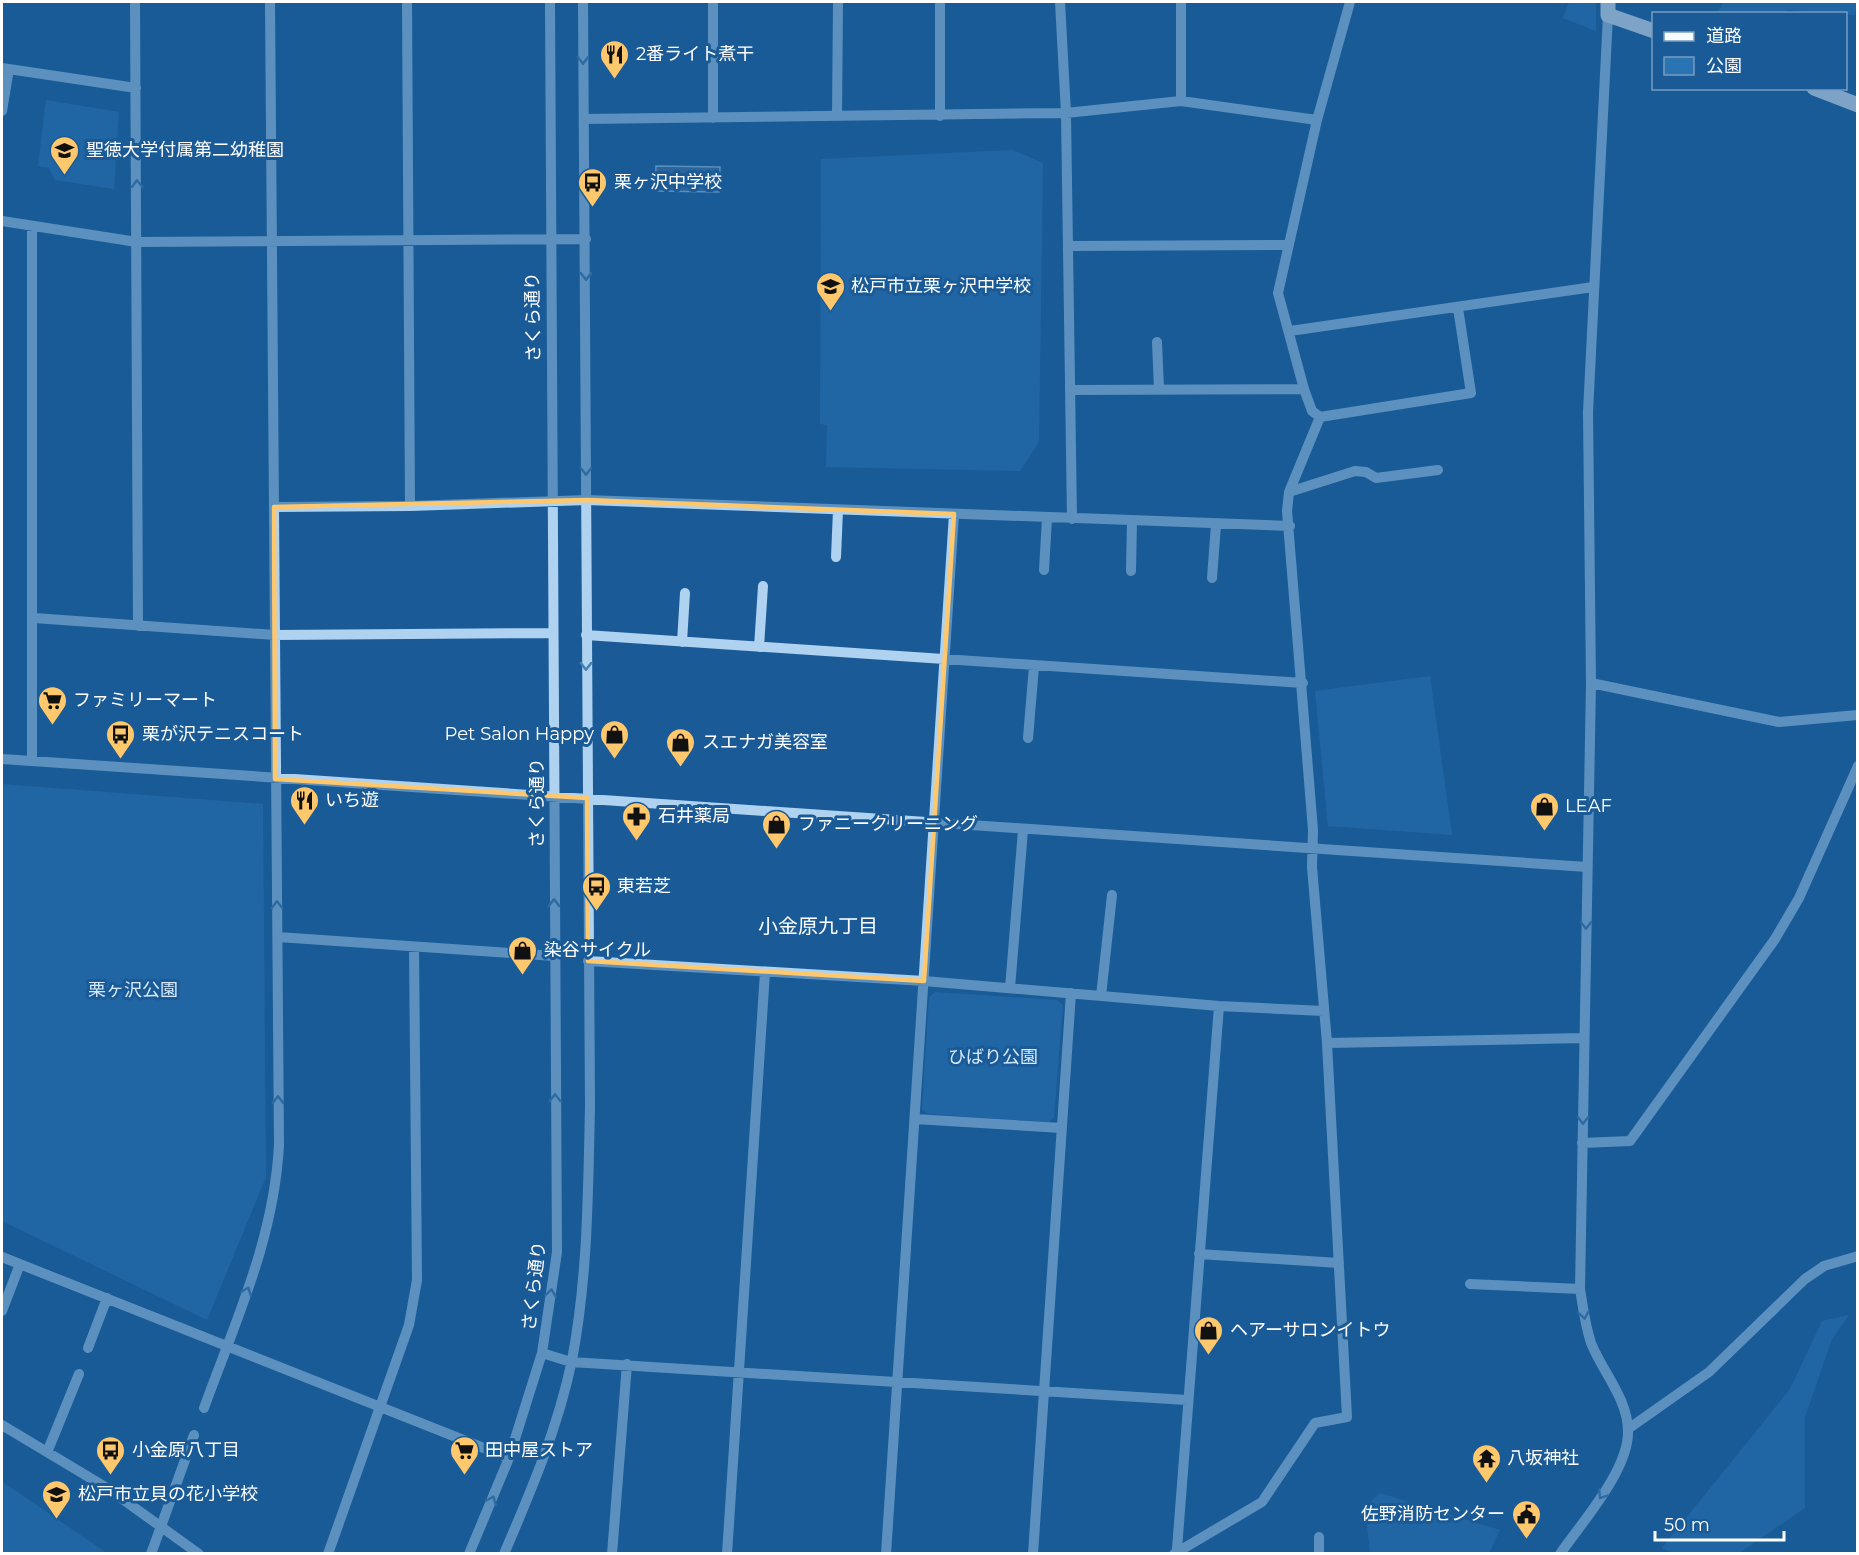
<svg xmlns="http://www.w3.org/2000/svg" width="1859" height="1555" viewBox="0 0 1859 1555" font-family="Montserrat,'Noto Sans JP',sans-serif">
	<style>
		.green { fill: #2a74b3 }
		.water { fill: #44719b; stroke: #a1cef2; stroke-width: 1.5 }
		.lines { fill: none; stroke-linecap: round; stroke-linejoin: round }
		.minor { stroke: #aed2f0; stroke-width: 10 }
		.major { stroke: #f7fbff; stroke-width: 15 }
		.oneway { stroke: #467fb2 }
		.marked { fill: none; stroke: #ffc86d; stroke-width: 4.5; stroke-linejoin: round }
		.labels { text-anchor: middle; stroke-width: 6; stroke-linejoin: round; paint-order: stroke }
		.poi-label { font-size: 18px; fill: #fff; stroke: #1a5b97; text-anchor: start }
		.street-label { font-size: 18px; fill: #fff; stroke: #1a5b97 }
		.park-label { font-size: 18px; fill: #d5e9fb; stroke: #1a5b97 }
		.neighbourhood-label { font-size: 20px; fill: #fff; stroke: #1a5b97 }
	</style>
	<rect width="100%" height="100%" fill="#1a5b97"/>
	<path class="green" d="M1569,2H1596V31L1563,18Z
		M1724,2H1857L1855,15L1788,10L1784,13H1717Z
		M46,100L119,112L114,189L55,180L49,168L38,166Z
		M1013,150L1043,163L1039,442L1020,471L826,467L827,425L820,424L821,159Z
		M1430,676L1452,835L1328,826L1315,691Z
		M2,784L263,804L266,1177L207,1320L2,1221Z
		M935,992L1057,1000L1063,1005L1054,1117L1049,1122L928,1114L922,1109L929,998Z
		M1849,1315L1832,1339L1805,1417V1508L1739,1553H1672L1662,1548L1790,1389L1822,1321Z
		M2,1482L7,1485L107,1553H2Z
		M1380,1493L1500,1530L1489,1553H1370L1365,1507Z"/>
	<path class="water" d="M656,166L720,167L719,192L655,191Z"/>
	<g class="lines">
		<path class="minor" d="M135,2L138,626
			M407,2L410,506
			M1060,2L1066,113L1072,519
			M1181,2V101
			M2,68L136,88
			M2,111L9,69
			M837,116L838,2
			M940,116V2
			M713,118V2
			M584,119L1066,113L1181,101L1317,120
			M2,221L137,242L586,239
			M1069,246L1287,245
			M1290,331L1593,287
			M1157,342L1159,389
			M1070,390L1304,389
			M1320,417L1471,393L1458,308
			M1289,492L1355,471L1366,472L1376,478L1438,470
			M274,507L410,506L587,500L1290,526
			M836,557L838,510
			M1044,570L1047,518
			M1131,571L1132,521
			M1212,578L1216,525
			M34,618L275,635L552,633
			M586,635L1303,683
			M682,642L685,593
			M759,647L763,586
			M1591,683L1779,722L1858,715
			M1028,738L1034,666
			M2,759L1587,867
			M32,760V226
			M278,937L554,956
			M588,961L924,981L1219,1006L1324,1011
			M1010,988L1023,830
			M1101,996L1112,895
			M1327,1043L1584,1038
			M915,1119L1062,1128
			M1582,1143L1630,1141L1775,939L1799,898L1858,766
			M1199,1254L1339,1263
			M2,1257L509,1458
			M1470,1284L1580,1289
			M2,1311L20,1264
			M88,1348L107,1298
			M542,1353L571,1362L1187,1400
			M204,1408C236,1320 274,1239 279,1145L270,2
			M2,1425L107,1488L199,1554
			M1628,1429L1709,1372L1805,1279L1824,1266L1858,1256
			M48,1450L79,1374
			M1319,1537V1554
			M1177,1549L1219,1006
			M151,1554L194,1435
			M328,1554L409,1325L417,1280L414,947
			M469,1554L509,1458L542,1353L557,1252L550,2
			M504,1554C531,1491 558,1428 572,1360C588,1276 588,1192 590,1107L583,2
			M612,1554L627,1364
			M727,1554L765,972
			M886,1554L954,514
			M1033,1554L1071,993
			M1174,1554L1262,1502L1315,1423L1347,1417L1327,1043L1312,867L1313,830L1287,511L1289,492L1320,417L1312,411L1304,389L1278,293L1317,120L1350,2
			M1560,1554C1582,1522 1629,1470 1628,1431C1628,1399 1602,1371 1591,1343C1585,1325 1583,1307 1580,1289L1591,683L1588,412L1608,15"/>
		<path class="major" d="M1608,2V15L1654,31
			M1814,88L1858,105"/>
	</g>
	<defs><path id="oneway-chevron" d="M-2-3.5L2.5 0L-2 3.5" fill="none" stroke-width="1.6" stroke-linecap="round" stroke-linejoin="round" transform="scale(1.5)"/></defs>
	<g class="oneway">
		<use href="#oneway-chevron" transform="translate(583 60) rotate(90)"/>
		<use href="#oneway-chevron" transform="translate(137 184) rotate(-91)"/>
		<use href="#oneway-chevron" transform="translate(586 276) rotate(90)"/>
		<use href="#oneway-chevron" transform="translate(586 471) rotate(90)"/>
		<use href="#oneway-chevron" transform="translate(586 666) rotate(90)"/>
		<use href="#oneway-chevron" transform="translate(554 903) rotate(-90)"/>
		<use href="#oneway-chevron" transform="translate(277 905) rotate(-91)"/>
		<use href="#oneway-chevron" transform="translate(1586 925) rotate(91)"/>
		<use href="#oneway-chevron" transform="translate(555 1098) rotate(-91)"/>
		<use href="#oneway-chevron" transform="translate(278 1100) rotate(-90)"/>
		<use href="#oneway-chevron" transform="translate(1583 1120) rotate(91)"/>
		<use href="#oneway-chevron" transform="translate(247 1291) rotate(-69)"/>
		<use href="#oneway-chevron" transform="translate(551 1293) rotate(-82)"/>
		<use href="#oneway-chevron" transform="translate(1584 1315) rotate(81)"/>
		<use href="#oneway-chevron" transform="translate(1602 1495) rotate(124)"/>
		<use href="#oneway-chevron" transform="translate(492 1500) rotate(-67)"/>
	</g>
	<path d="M0 0H1859V1555H0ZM587,500L954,514L924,981L588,961L587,798L275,779L274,507Z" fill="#1a5b97" fill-opacity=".55" fill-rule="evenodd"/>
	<path class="marked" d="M587,500L954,514L924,981L588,961L587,798L275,779L274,507Z"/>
	<defs>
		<symbol id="restaurant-pin" viewBox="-11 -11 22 30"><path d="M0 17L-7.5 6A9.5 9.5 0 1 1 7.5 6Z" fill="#ffc86d" stroke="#1a5b97"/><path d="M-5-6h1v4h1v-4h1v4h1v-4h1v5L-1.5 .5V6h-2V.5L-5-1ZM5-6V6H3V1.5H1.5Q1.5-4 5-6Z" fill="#111"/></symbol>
		<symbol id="school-pin" viewBox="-11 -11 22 30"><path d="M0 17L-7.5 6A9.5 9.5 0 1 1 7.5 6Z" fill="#ffc86d" stroke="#1a5b97"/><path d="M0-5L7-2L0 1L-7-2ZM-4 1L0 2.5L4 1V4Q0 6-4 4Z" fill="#111"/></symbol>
		<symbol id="bus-pin" viewBox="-11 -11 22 30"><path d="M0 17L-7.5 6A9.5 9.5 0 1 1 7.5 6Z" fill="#ffc86d" stroke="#1a5b97"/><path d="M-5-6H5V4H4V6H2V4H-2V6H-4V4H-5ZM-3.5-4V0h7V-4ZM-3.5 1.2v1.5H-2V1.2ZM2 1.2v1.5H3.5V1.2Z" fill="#111"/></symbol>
		<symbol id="supermarket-pin" viewBox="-11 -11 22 30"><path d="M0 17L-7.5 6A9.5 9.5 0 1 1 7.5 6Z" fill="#ffc86d" stroke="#1a5b97"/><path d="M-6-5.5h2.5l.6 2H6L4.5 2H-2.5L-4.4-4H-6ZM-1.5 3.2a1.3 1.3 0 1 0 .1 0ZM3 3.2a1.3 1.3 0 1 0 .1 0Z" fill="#111"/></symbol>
		<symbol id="shop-pin" viewBox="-11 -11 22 30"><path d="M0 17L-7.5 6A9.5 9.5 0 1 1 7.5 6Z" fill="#ffc86d" stroke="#1a5b97"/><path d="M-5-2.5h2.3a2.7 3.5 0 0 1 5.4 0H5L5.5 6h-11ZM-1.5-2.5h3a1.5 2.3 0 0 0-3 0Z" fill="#111"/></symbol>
		<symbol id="pharmacy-pin" viewBox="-11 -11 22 30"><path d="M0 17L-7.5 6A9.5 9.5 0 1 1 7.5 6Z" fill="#ffc86d" stroke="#1a5b97"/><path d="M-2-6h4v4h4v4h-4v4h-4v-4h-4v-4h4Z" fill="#111"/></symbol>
		<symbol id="temple-pin" viewBox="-11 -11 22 30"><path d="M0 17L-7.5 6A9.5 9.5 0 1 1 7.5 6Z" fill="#ffc86d" stroke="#1a5b97"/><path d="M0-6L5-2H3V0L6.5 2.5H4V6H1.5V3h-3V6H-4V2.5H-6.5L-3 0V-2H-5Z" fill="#111"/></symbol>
		<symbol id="civic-pin" viewBox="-11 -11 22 30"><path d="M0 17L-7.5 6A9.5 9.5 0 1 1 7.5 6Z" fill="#ffc86d" stroke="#1a5b97"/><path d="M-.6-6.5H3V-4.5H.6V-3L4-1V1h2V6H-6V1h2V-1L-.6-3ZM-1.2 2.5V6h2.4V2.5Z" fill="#111"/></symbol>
	</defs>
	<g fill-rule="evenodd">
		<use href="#restaurant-pin" x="598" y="38" width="33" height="45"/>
		<use href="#school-pin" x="48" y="134" width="33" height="45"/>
		<use href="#bus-pin" x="576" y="166" width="33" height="45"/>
		<use href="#school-pin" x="814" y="270" width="33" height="45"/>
		<use href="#supermarket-pin" x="36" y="684" width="33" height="45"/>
		<use href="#bus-pin" x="104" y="718" width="33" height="45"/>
		<use href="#shop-pin" x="598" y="718" width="33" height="45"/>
		<use href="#shop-pin" x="664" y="726" width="33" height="45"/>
		<use href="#restaurant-pin" x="288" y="784" width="33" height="45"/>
		<use href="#shop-pin" x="1528" y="790" width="33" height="45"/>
		<use href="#pharmacy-pin" x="620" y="800" width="33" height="45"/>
		<use href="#shop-pin" x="760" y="808" width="33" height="45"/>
		<use href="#bus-pin" x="580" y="870" width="33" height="45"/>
		<use href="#shop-pin" x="506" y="934" width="33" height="45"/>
		<use href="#shop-pin" x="1192" y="1314" width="33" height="45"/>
		<use href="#bus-pin" x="94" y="1434" width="33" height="45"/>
		<use href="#supermarket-pin" x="448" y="1434" width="33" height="45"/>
		<use href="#temple-pin" x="1470" y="1442" width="33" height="45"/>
		<use href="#school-pin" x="40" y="1478" width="33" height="45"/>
		<use href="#civic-pin" x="1510" y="1498" width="33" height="45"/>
	</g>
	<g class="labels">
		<g class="poi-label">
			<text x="636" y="60">2番ライト煮干</text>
			<text x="86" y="156">聖徳大学付属第二幼稚園</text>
			<text x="614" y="188">栗ヶ沢中学校</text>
			<text x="851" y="292">松戸市立栗ヶ沢中学校</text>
			<text x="73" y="706">ファミリーマート</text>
			<text x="142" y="740">栗が沢テニスコート</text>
			<text x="594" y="740" text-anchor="end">Pet Salon Happy</text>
			<text x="702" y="748">スエナガ美容室</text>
			<text x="325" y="806">いち遊</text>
			<text x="1565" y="812">LEAF</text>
			<text x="658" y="822">石井薬局</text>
			<text x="798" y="830">ファニークリーニング</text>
			<text x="617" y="892">東若芝</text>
			<text x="544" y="956">染谷サイクル</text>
			<text x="1230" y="1336">ヘアーサロンイトウ</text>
			<text x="132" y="1456">小金原八丁目</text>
			<text x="485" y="1456">田中屋ストア</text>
			<text x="1507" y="1464">八坂神社</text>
			<text x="78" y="1500">松戸市立貝の花小学校</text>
			<text x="1505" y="1520" text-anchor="end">佐野消防センター</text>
		</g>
		<g class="street-label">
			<text transform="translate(533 317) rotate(-91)" y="6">さくら通り</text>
			<text transform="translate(537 803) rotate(-90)" y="6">さくら通り</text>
			<text transform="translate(534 1286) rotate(-83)" y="6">さくら通り</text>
		</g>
		<g class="park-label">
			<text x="133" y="996">栗ヶ沢公園</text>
			<text x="993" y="1063">ひばり公園</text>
		</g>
		<g class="neighbourhood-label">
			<text x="818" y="933">小金原九丁目</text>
		</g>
	</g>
	<rect width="1859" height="1555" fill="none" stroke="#ffffff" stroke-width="6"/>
	<rect x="1652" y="12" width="195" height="78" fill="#1a5b97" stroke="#769dc1" stroke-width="1.5"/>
	<rect x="1664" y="32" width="30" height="9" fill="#f7fbff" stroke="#769dc1" stroke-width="1.5"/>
	<text x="1706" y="42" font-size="18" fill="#ffffff">道路</text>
	<rect x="1664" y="57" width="30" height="18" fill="#2a74b3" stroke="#769dc1" stroke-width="1.5"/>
	<text x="1706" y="72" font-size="18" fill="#ffffff">公園</text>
	<path d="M1655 1531v9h129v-9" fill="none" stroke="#ffffff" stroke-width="3"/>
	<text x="1664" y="1531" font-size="18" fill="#ffffff" stroke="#1a5b97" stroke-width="4.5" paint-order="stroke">50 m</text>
</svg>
